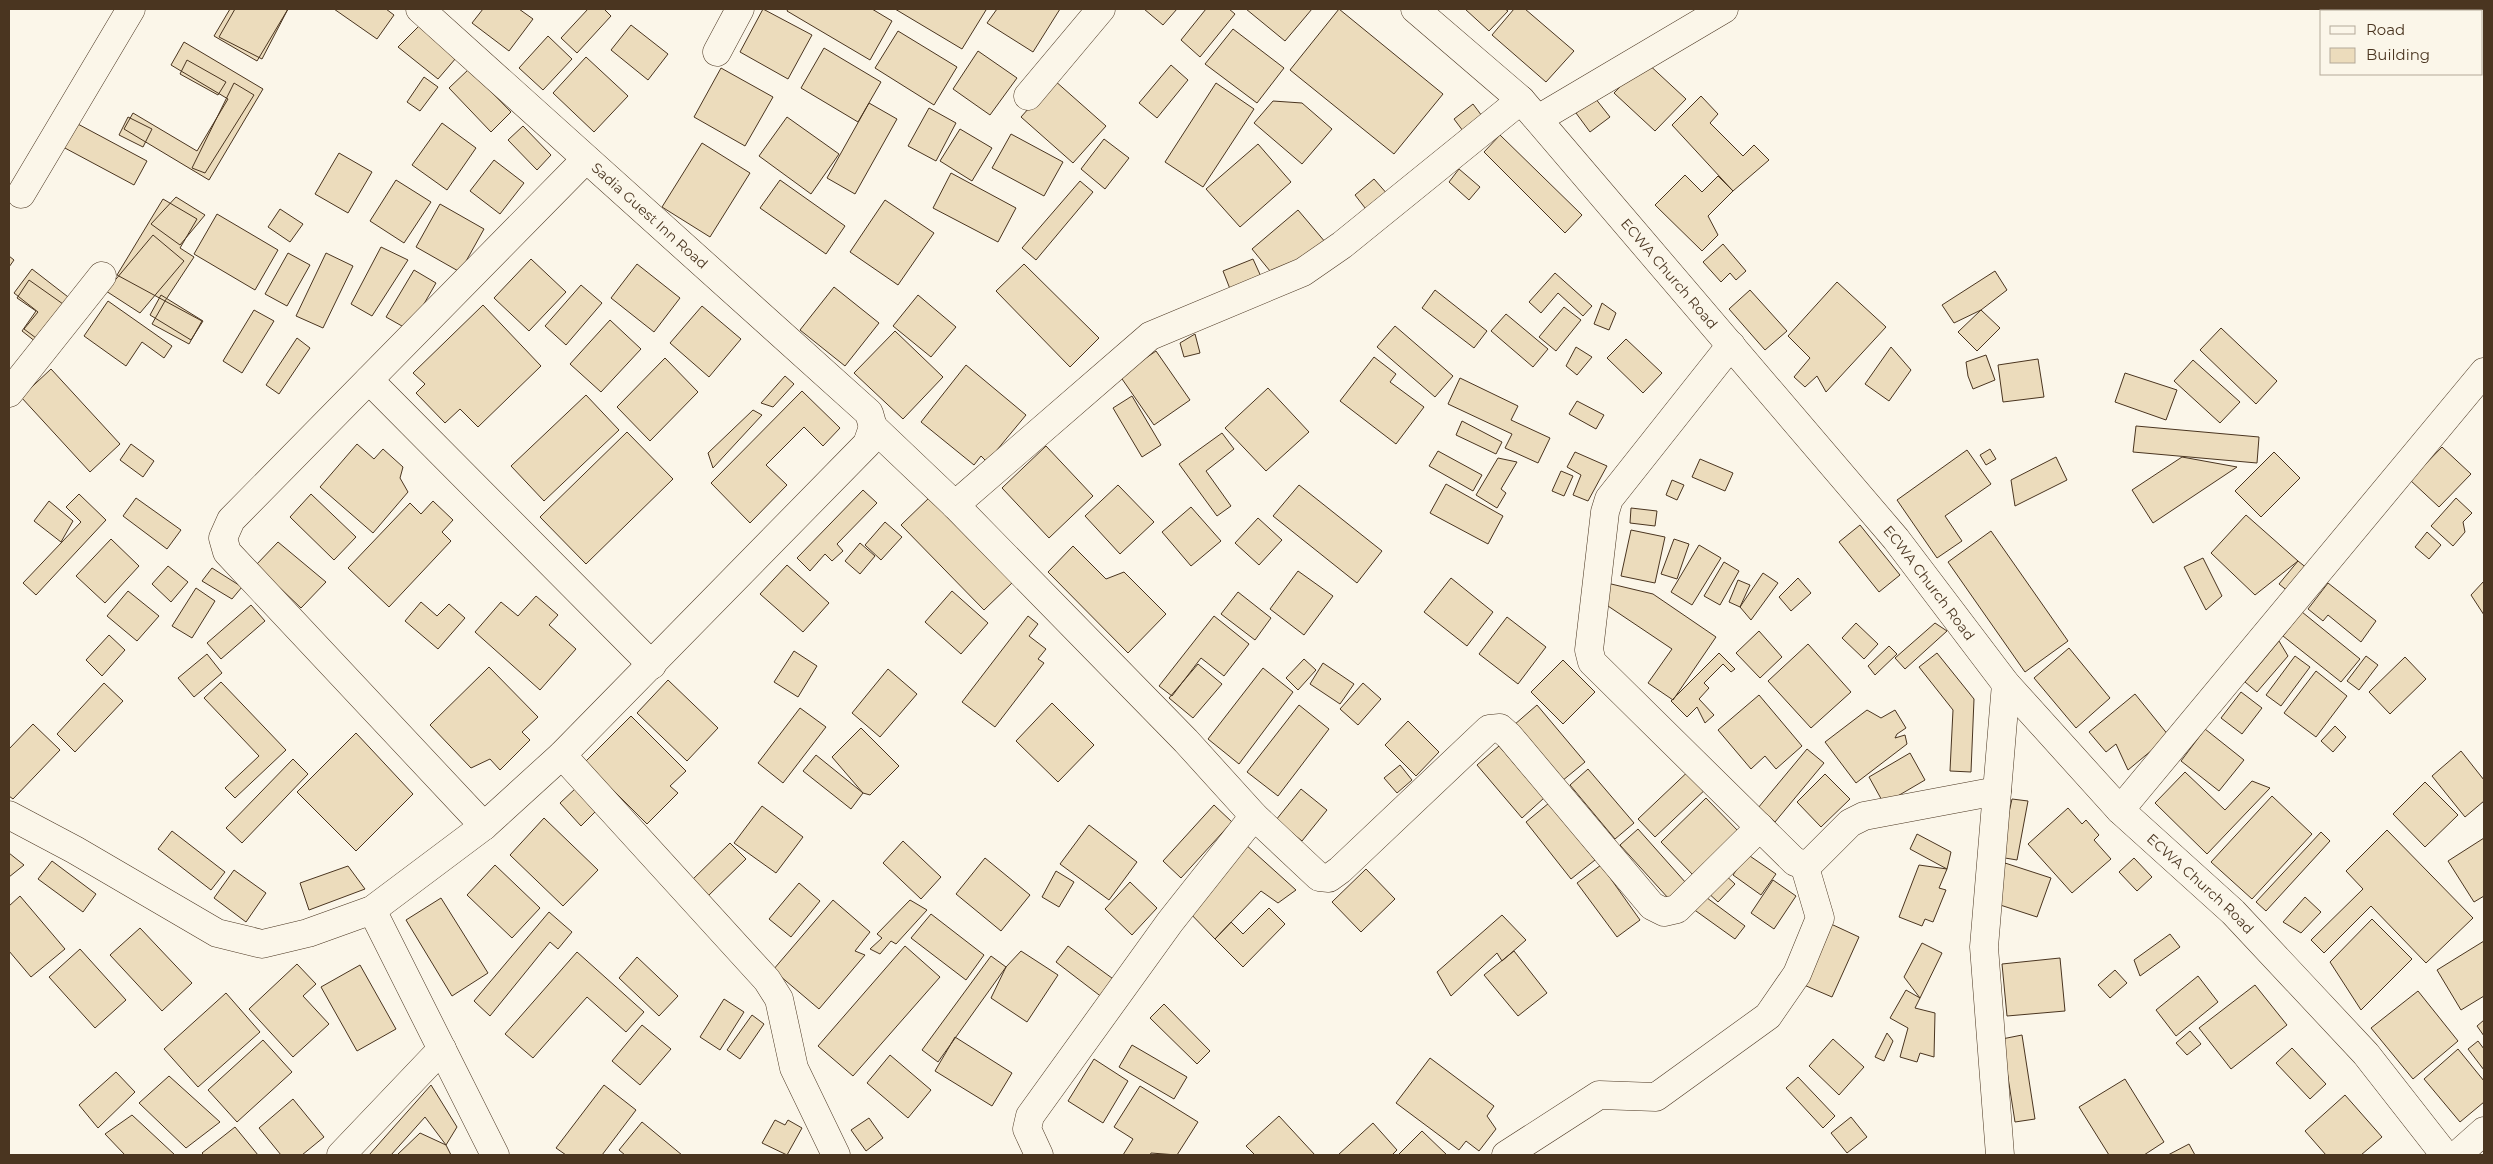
<svg xmlns="http://www.w3.org/2000/svg" width="2493" height="1164" viewBox="0 0 2493 1164" font-family="Montserrat,sans-serif">
	<style>
		.building { fill: #ecdcbc; stroke: #4a3520 }
		.lines { fill: none; stroke-linecap: round; stroke-linejoin: round }
		.minor-casing { stroke: #4a3520; stroke-width: 29 }
		.minor { stroke: #fbf6e9; stroke-width: 28 }
		.labels { text-anchor: middle; stroke-width: 4; stroke-linejoin: round; paint-order: stroke }
		.street-label { font-size: 14px; fill: #4a3520; stroke: #fbf6e9 }
	</style>
	<rect width="100%" height="100%" fill="#fbf6e9"/>
	<path class="building" d="M230,9H288L257,61L214,36Z
		M235,9H288L262,59L219,37Z
		M334,9H386L394,15L377,39Z
		M483,9H519L533,19L509,51L472,23Z
		M588,9H604L611,16L577,53L561,38Z
		M763,9L812,35L788,79L740,52Z
		M788,9H872L892,21L870,60L787,11Z
		M895,9H985L986,10L962,49Z
		M997,9H1060L1033,52L987,23Z
		M1144,9H1177L1163,25Z
		M1206,9H1229L1235,14L1200,57L1181,40Z
		M1246,9H1312L1285,41Z
		M1339,9L1443,94L1394,154L1290,70Z
		M1465,9H1505L1508,11L1489,31Z
		M1514,9H1525L1574,51L1546,82L1492,35Z
		M631,25L668,54L648,80L611,50Z
		M419,26L456,58L438,79L398,47Z
		M1233,29L1284,68L1257,103L1205,64Z
		M898,31L957,67L934,105L875,68Z
		M548,36L572,59L543,90L519,68Z
		M184,42L263,89L209,180L124,129L133,113L197,151L228,99L171,65Z
		M824,48L881,82L858,122L801,88Z
		M978,51L1017,78L990,115L953,89Z
		M586,57L628,96L594,132L553,93Z
		M187,60L226,82L218,95L180,74Z
		M1645,61L1686,99L1655,131L1614,93Z
		M1171,65L1188,80L1157,118L1139,103Z
		M721,68L773,97L745,146L694,117Z
		M469,69L511,112L491,132L449,88Z
		M424,77L438,87L420,111L407,102Z
		M1054,80L1106,126L1073,163L1021,117Z
		M234,83L254,95L205,173L192,168Z
		M1216,83L1254,109L1203,187L1165,162Z
		M1701,96L1718,114L1710,123L1743,156L1754,145L1769,160L1733,191L1672,125Z
		M1595,98L1610,117L1590,132L1576,113Z
		M1273,101L1302,103L1332,129L1302,164L1254,123Z
		M869,103L897,119L855,194L827,178Z
		M1473,104L1482,116L1463,131L1454,119Z
		M929,108L956,123L936,161L908,146Z
		M128,117L152,129L143,147L119,135Z
		M787,117L839,154L811,194L759,156Z
		M76,123L147,161L134,185L63,147Z
		M442,123L476,148L447,190L412,165Z
		M523,126L551,155L537,170L508,140Z
		M960,129L992,148L972,181L940,161Z
		M1011,134L1063,162L1044,196L992,168Z
		M1500,135L1582,215L1565,233L1484,152Z
		M1104,139L1129,158L1105,189L1081,169Z
		M702,143L750,173L710,237L662,207Z
		M1258,144L1291,182L1240,227L1206,189Z
		M339,153L372,172L348,213L315,194Z
		M494,160L524,183L500,214L470,191Z
		M1459,169L1480,187L1469,200L1449,182Z
		M951,173L1016,208L998,242L933,208Z
		M1685,175L1702,192L1718,176L1733,191L1708,216L1718,235L1702,251L1655,205Z
		M1374,179L1389,196L1369,213L1355,195Z
		M396,180L431,202L404,243L370,221Z
		M780,180L845,226L826,254L760,208Z
		M1080,181L1093,192L1036,260L1022,248Z
		M176,197L205,215L180,245L151,224Z
		M163,199L197,219L180,248L194,257L165,301L117,275Z
		M885,200L934,233L898,285L850,252Z
		M440,204L484,229L460,272L416,247Z
		M280,209L303,224L290,242L268,227Z
		M1298,210L1326,243L1279,282L1252,249Z
		M217,214L278,250L255,290L194,254Z
		M153,235L184,261L140,313L106,291Z
		M1723,244L1746,271L1736,280L1730,273L1721,282L1703,262Z
		M381,247L408,260L372,316L351,304Z
		M288,253L310,265L287,306L265,294Z
		M326,253L353,266L323,328L296,316Z
		M9,256L14,260L9,267Z
		M531,259L566,292L529,331L494,298Z
		M1253,259L1263,281L1232,294L1223,271Z
		M637,264L680,298L654,332L611,298Z
		M1024,264L1099,338L1070,367L996,291Z
		M32,269L72,300L40,341L24,329L38,312L14,293Z
		M414,270L436,283L409,330L386,317Z
		M1995,271L2007,290L1981,310L1954,323L1942,305Z
		M1555,273L1592,306L1583,316L1558,293L1541,313L1529,302Z
		M29,280L63,304L36,342L22,331L36,311L17,298Z
		M1837,282L1886,327L1826,392L1817,376L1805,387L1794,377L1810,358L1788,336Z
		M581,285L602,303L566,345L545,326Z
		M834,287L879,323L845,366L800,330Z
		M1435,290L1487,331L1474,348L1422,308Z
		M1750,290L1787,331L1765,350L1729,309Z
		M161,295L203,321L191,340L150,315Z
		M918,295L956,327L931,357L893,326Z
		M108,301L172,346L164,358L142,342L126,366L84,336Z
		M165,301L202,321L189,344L152,324Z
		M1602,303L1616,313L1609,330L1594,324Z
		M483,305L541,366L478,427L460,409L445,423L416,393L425,384L413,373Z
		M702,306L741,339L709,377L670,343Z
		M1564,307L1581,320L1556,351L1539,337Z
		M254,310L274,321L242,373L223,361Z
		M1981,310L2000,328L1977,351L1958,332Z
		M1506,314L1548,349L1533,367L1491,331Z
		M610,320L641,349L601,392L570,364Z
		M1395,326L1453,376L1435,397L1377,347Z
		M2221,328L2277,381L2256,404L2200,350Z
		M895,331L943,377L903,419L854,373Z
		M1195,334L1200,353L1184,357L1180,343Z
		M297,338L310,348L279,394L266,385Z
		M1626,339L1662,373L1643,393L1607,358Z
		M1576,347L1592,357L1577,375L1566,366Z
		M1891,347L1911,370L1889,401L1865,384Z
		M1156,351L1190,400L1154,425L1120,376Z
		M1986,355L1995,380L1973,389L1968,376L1966,362Z
		M1374,357L1396,374L1390,382L1424,407L1396,444L1340,401Z
		M665,358L698,392L650,441L617,407Z
		M2038,359L2044,397L2003,402L1998,365Z
		M2193,360L2240,402L2220,423L2174,381Z
		M966,365L1026,415L987,462L981,456L974,465L921,422Z
		M51,369L120,444L90,472L21,397Z
		M2125,373L2177,390L2166,420L2115,402Z
		M785,376L794,384L773,407L761,403Z
		M1460,378L1518,406L1511,420L1550,438L1538,463L1505,448L1512,434L1448,404Z
		M1268,388L1309,432L1266,471L1225,428Z
		M802,391L840,428L823,446L804,427L766,465L787,485L750,523L711,483Z
		M586,395L619,430L544,501L511,466Z
		M1132,396L1161,445L1142,457L1113,408Z
		M1577,401L1604,415L1596,429L1569,414Z
		M753,410L762,415L713,468L708,453Z
		M1462,421L1502,442L1496,454L1456,435Z
		M2136,426L2259,437L2257,463L2133,452Z
		M627,432L673,479L586,564L540,517Z
		M1222,433L1234,449L1206,471L1231,506L1217,516L1179,464Z
		M131,444L154,461L143,477L120,460Z
		M357,444L374,459L383,449L403,467L400,478L408,492L373,533L320,487Z
		M1046,446L1093,496L1049,538L1002,488Z
		M2442,447L2471,474L2439,507L2410,480Z
		M1990,449L1996,459L1986,465L1980,455Z
		M1967,450L1991,484L1945,516L1962,541L1937,558L1897,500Z
		M1438,451L1482,475L1473,491L1429,466Z
		M1575,452L1607,466L1588,501L1573,495L1581,475L1567,467Z
		M2274,452L2300,478L2261,517L2235,491Z
		M2056,457L2067,480L2015,506L2011,480Z
		M2182,457L2237,467L2153,523L2132,490Z
		M1498,458L1517,462L1501,489L1506,493L1497,508L1476,495Z
		M1700,459L1733,473L1725,491L1692,477Z
		M1561,471L1573,476L1564,496L1552,491Z
		M1672,480L1684,485L1677,500L1666,495Z
		M1446,484L1503,516L1488,544L1430,513Z
		M1118,485L1154,522L1120,554L1085,516Z
		M1299,485L1382,551L1357,583L1273,516Z
		M863,490L877,503L837,544L843,551L832,561L825,554L810,571L797,558Z
		M79,494L106,520L36,595L23,583L81,522L66,507Z
		M311,494L356,537L334,560L290,517Z
		M931,496L1014,581L984,610L901,525Z
		M136,498L181,530L167,549L123,516Z
		M2456,498L2472,513L2463,522L2465,532L2453,546L2431,526Z
		M49,501L73,521L61,542L34,521Z
		M433,501L453,520L442,532L451,541L389,607L348,568L410,503L421,514Z
		M1191,507L1221,541L1191,566L1162,532Z
		M1631,508L1657,511L1655,526L1630,523Z
		M2246,515L2298,561L2255,595L2211,553Z
		M1258,518L1282,540L1259,565L1235,543Z
		M885,522L902,537L881,560L865,545Z
		M1860,525L1900,575L1879,592L1839,542Z
		M1631,530L1665,537L1655,583L1621,576Z
		M1991,531L2068,641L2025,672L1948,562Z
		M2427,532L2441,545L2429,559L2415,547Z
		M111,539L139,566L105,603L76,576Z
		M1674,539L1689,544L1677,579L1661,574Z
		M278,542L326,582L301,608L256,565Z
		M860,543L875,556L860,574L845,561Z
		M1699,545L1721,558L1692,605L1671,592Z
		M1073,546L1106,579L1124,572L1166,614L1128,653L1048,572Z
		M2203,558L2222,596L2206,610L2184,567Z
		M2298,561L2308,569L2289,592L2279,584Z
		M1724,562L1739,571L1720,605L1704,596Z
		M787,565L829,603L803,632L760,594Z
		M168,566L188,582L171,602L152,584Z
		M212,568L242,587L232,599L202,581Z
		M1298,571L1333,596L1304,635L1270,609Z
		M1763,573L1778,583L1751,620L1740,607Z
		M1451,578L1493,612L1467,646L1424,612Z
		M1798,578L1811,593L1791,611L1779,597Z
		M1738,580L1750,585L1740,607L1729,602Z
		M2484,581V615L2471,595Z
		M1607,583L1653,594L1716,637L1673,700L1648,683L1672,649L1602,602Z
		M2328,583L2376,621L2361,642L2328,615L2323,621L2308,609Z
		M196,588L215,601L192,638L172,626Z
		M128,591L159,616L137,641L107,616Z
		M952,591L988,623L961,654L925,622Z
		M1238,592L1271,618L1255,640L1221,614Z
		M536,596L558,615L549,625L576,649L540,690L475,632L501,602L518,616Z
		M421,602L437,616L449,604L465,618L438,649L405,621Z
		M251,605L265,621L221,659L207,643Z
		M2302,612L2360,659L2341,682L2283,636Z
		M1028,616L1038,624L1029,636L1046,649L1038,659L1044,663L995,727L962,702Z
		M1214,616L1249,644L1224,676L1201,658L1172,696L1159,686Z
		M1507,617L1546,647L1518,684L1479,654Z
		M1856,623L1878,644L1864,659L1842,638Z
		M1935,623L1947,631L1905,669L1895,658Z
		M1759,631L1782,657L1760,678L1736,653Z
		M109,635L125,650L102,676L86,660Z
		M2279,641L2288,656L2257,692L2245,682Z
		M1808,644L1851,692L1811,728L1768,681Z
		M1889,646L1897,654L1875,675L1868,666Z
		M2069,648L2110,698L2076,728L2034,678Z
		M794,651L817,666L798,697L774,682Z
		M1719,653L1735,669L1731,672L1723,664L1704,683L1709,688L1699,699L1714,715L1705,723L1697,707L1687,717L1671,701Z
		M1937,653L1974,699L1971,772L1950,771L1953,710L1919,667Z
		M207,654L222,673L194,697L178,678Z
		M2295,656L2310,667L2281,706L2266,695Z
		M2366,656L2378,665L2359,690L2347,681Z
		M2405,657L2426,679L2390,714L2369,692Z
		M1304,659L1316,670L1298,690L1286,678Z
		M1563,660L1595,692L1563,724L1531,692Z
		M1323,663L1354,684L1340,704L1310,684Z
		M1198,664L1222,684L1193,718L1169,698Z
		M489,667L538,717L522,732L530,740L500,770L490,759L471,768L430,725Z
		M1263,668L1293,692L1239,764L1208,739Z
		M888,669L917,694L880,737L852,713Z
		M2316,671L2347,696L2316,737L2284,713Z
		M668,680L718,728L687,761L637,713Z
		M221,682L286,750L235,798L225,788L259,756L204,698Z
		M104,683L123,701L75,752L57,734Z
		M1363,683L1381,699L1358,725L1340,709Z
		M2241,692L2262,708L2242,734L2221,718Z
		M2135,694L2169,736L2128,770L2116,744L2106,752L2089,732Z
		M1759,695L1802,746L1776,769L1765,756L1751,769L1718,730Z
		M1052,703L1094,745L1058,782L1016,741Z
		M1299,705L1329,729L1278,796L1247,772Z
		M1537,705L1585,762L1562,781L1514,725Z
		M800,708L826,727L783,783L758,763Z
		M1867,710L1881,718L1895,710L1906,728L1897,734L1895,738L1905,735L1907,744L1856,783L1825,742Z
		M631,716L686,771L670,786L678,793L647,824L585,762Z
		M1408,721L1439,752L1416,776L1385,745Z
		M33,724L60,750L13,799L9,796V749Z
		M2335,726L2346,737L2333,752L2321,741Z
		M861,728L899,766L870,795L863,793L832,757Z
		M2205,729L2244,760L2219,791L2181,761Z
		M356,733L413,794L356,851L297,792Z
		M1499,746L1544,798L1522,818L1477,765Z
		M1807,749L1824,763L1775,822L1758,808Z
		M2461,751L2484,780V801L2465,817L2432,776Z
		M1910,753L1925,780L1884,804L1869,777Z
		M816,755L863,793L851,809L803,771Z
		M293,759L308,774L242,843L226,828Z
		M1696,764L1709,786L1655,837L1638,819Z
		M1400,765L1412,780L1397,793L1384,778Z
		M1588,769L1634,823L1615,839L1570,785Z
		M2185,772L2225,810L2252,781L2270,788L2207,854L2155,803Z
		M1825,774L1850,799L1821,827L1797,802Z
		M2425,782L2458,815L2425,847L2393,814Z
		M576,788L597,810L581,826L560,803Z
		M1301,789L1327,810L1302,841L1276,820Z
		M2272,796L2312,834L2252,899L2211,862Z
		M1706,798L1740,833L1694,876L1661,842Z
		M2012,799L2028,801L2017,860L1999,857Z
		M1549,803L1595,860L1571,879L1526,822Z
		M1214,805L1232,822L1181,878L1163,861Z
		M762,806L803,837L776,873L734,843Z
		M2068,808L2082,824L2086,820L2099,835L2094,840L2111,859L2072,893L2028,844Z
		M544,818L598,870L563,906L510,855Z
		M1089,825L1137,862L1109,900L1060,864Z
		M1638,829L1686,883L1669,899L1620,845Z
		M2387,830L2473,918L2426,963L2371,906L2324,953L2311,940L2363,889L2346,871Z
		M172,831L225,872L211,890L158,849Z
		M2321,832L2330,841L2266,911L2256,902Z
		M1917,834L1951,852L1947,869L1910,849Z
		M2484,838V896L2474,902L2448,861Z
		M903,841L941,877L921,899L883,863Z
		M730,843L746,859L707,897L691,881Z
		M1245,844L1296,890L1278,903L1261,891L1215,939L1186,909Z
		M9,853L24,865L9,877Z
		M1747,854L1776,874L1761,895L1733,875Z
		M985,858L1030,895L1001,931L956,894Z
		M2134,858L2152,877L2137,891L2119,872Z
		M52,861L96,894L83,912L38,879Z
		M2005,863L2051,878L2037,917L1991,902Z
		M495,865L540,908L512,938L467,895Z
		M1601,865L1640,920L1617,937L1577,883Z
		M1919,865L1947,869L1939,888L1946,890L1933,922L1925,919L1922,926L1899,917Z
		M348,866L365,889L309,910L300,883Z
		M1366,869L1395,899L1361,932L1332,902Z
		M234,870L266,893L246,922L214,898Z
		M1056,871L1074,882L1059,907L1042,897Z
		M1722,872L1735,884L1718,902L1705,890Z
		M1773,880L1796,896L1774,929L1751,913Z
		M1130,882L1157,908L1132,935L1105,909Z
		M799,883L820,901L791,937L769,919Z
		M1699,892L1745,926L1735,939L1689,906Z
		M20,896L65,949L31,977L9,951V906Z
		M2305,897L2321,912L2301,933L2283,922Z
		M441,898L488,973L452,996L406,920Z
		M833,900L870,932L855,951L865,955L819,1009L773,970Z
		M910,900L927,910L896,944L891,941L880,954L870,949L882,938L877,934Z
		M1269,908L1285,924L1243,967L1215,939L1231,922L1243,934Z
		M549,912L572,932L558,949L550,942L490,1016L474,1001Z
		M931,914L984,955L966,980L911,938Z
		M1502,915L1526,940L1502,961L1497,953L1451,996L1437,972Z
		M2372,919L2412,959L2361,1010L2330,962Z
		M1831,924L1859,937L1832,997L1804,985Z
		M140,928L192,983L162,1011L110,955Z
		M2170,934L2180,947L2140,976L2134,960Z
		M2484,941V996L2461,1010L2437,970Z
		M1922,943L1942,953L1920,998L1904,977Z
		M905,946L940,977L853,1076L818,1046Z
		M1068,946L1116,981L1103,998L1056,962Z
		M80,949L126,1000L95,1028L49,977Z
		M1021,951L1058,975L1027,1022L991,998L1006,967Z
		M1514,951L1547,993L1518,1016L1484,975Z
		M577,952L644,1012L626,1032L587,997L533,1058L505,1034Z
		M991,956L1006,967L938,1062L922,1050Z
		M637,957L678,996L659,1016L619,978Z
		M2060,958L2065,1011L2007,1016L2002,964Z
		M297,964L316,984L303,996L329,1024L293,1057L249,1009Z
		M360,965L396,1029L357,1051L321,987Z
		M2115,970L2127,983L2110,998L2098,985Z
		M2198,976L2218,1002L2176,1036L2156,1010Z
		M2255,985L2287,1025L2231,1069L2199,1028Z
		M1906,990L1920,998L1915,1008L1935,1013L1934,1057L1920,1053L1917,1062L1900,1057L1908,1028L1890,1018Z
		M2418,991L2458,1041L2413,1079L2371,1028Z
		M226,993L260,1032L198,1087L164,1049Z
		M724,999L744,1012L720,1050L700,1037Z
		M1164,1004L1210,1051L1197,1064L1150,1018Z
		M752,1015L764,1024L740,1059L727,1050Z
		M2484,1020V1036L2477,1026Z
		M642,1025L671,1049L640,1085L612,1061Z
		M2190,1031L2201,1044L2187,1055L2176,1043Z
		M1887,1033L1893,1041L1884,1061L1875,1057Z
		M2022,1035L2035,1119L2015,1122L2002,1039Z
		M955,1037L1012,1073L992,1106L935,1071Z
		M1833,1039L1864,1067L1839,1095L1809,1066Z
		M263,1040L292,1072L237,1122L208,1090Z
		M2478,1041L2484,1049V1070L2468,1049Z
		M1132,1045L1187,1077L1174,1099L1119,1067Z
		M2292,1048L2326,1084L2310,1099L2276,1063Z
		M2458,1049L2484,1081V1102L2460,1122L2424,1079Z
		M890,1055L931,1090L908,1118L867,1083Z
		M1430,1058L1494,1106L1487,1116L1496,1129L1479,1151L1466,1141L1459,1150L1396,1103Z
		M1094,1059L1128,1081L1103,1123L1068,1101Z
		M116,1072L135,1092L98,1128L79,1105Z
		M169,1076L220,1122L186,1148L139,1103Z
		M1798,1077L1835,1116L1823,1128L1786,1088Z
		M2125,1079L2164,1142L2144,1155H2109L2079,1107Z
		M431,1085L457,1127L446,1145L425,1117L391,1155H369Z
		M604,1085L636,1110L602,1155H566L556,1148Z
		M1140,1086L1198,1122L1177,1155L1151,1153L1150,1155H1123L1133,1139L1114,1127Z
		M2345,1095L2382,1137L2361,1155H2326L2305,1131Z
		M293,1099L324,1137L302,1155H281L259,1128Z
		M132,1115L175,1155H125L105,1134Z
		M1279,1116L1315,1155H1255L1246,1146Z
		M1851,1117L1867,1137L1847,1153L1831,1133Z
		M869,1118L883,1138L866,1151L851,1130Z
		M775,1120L785,1125L788,1120L802,1128L787,1155L762,1143Z
		M642,1122L682,1155H625L619,1150Z
		M1373,1123L1397,1150L1392,1155H1338Z
		M235,1127L258,1155H204L202,1153Z
		M1422,1131L1447,1155H1398Z
		M420,1133L446,1145L451,1155H397Z
		M2189,1144L2195,1155H2168Z"/>
	<g class="lines">
		<defs>
			<g id="minor">
				<path id="s1" d="M420,9L869,413L873,427"/>
				<path id="s2" d="M1415,9L1521,100L1896,539L2006,684L2120,810L2233,912L2366,1054L2445,1155"/>
				<path d="M717,52L740,9"/>
				<path d="M1028,96L1101,9"/>
				<path d="M1538,119L1724,9"/>
				<path d="M21,194L131,9"/>
				<path d="M1731,345L1609,499L1605,512L1589,650L1592,662L1795,862L1804,864L1811,862L1850,823L1864,816L1997,791"/>
				<path d="M369,380L652,665"/>
				<path d="M9,393L102,276"/>
				<path d="M873,427L955,505L1186,741L1254,816L1319,877L1329,878L1340,870L1489,729L1500,728L1509,736L1652,906L1664,912L1677,909L1760,827"/>
				<path d="M955,505L1150,336L1303,272L1342,245L1521,100"/>
				<path d="M562,755L767,980L779,999L794,1068L836,1155"/>
				<path d="M2120,810L2484,372"/>
				<path d="M9,815L75,850L217,933L262,944L308,933L372,910L484,826L562,755L867,444L873,427"/>
				<path d="M484,826L227,552L223,538L231,520L586,159"/>
				<path d="M372,910L495,1155"/>
				<path d="M341,1155L442,1049"/>
				<path d="M1039,1155L1027,1129L1030,1116L1170,922L1254,816"/>
				<path d="M1506,1155L1599,1095L1656,1097L1768,1016L1797,974L1820,918L1804,864"/>
				<path d="M2000,1155L1984,947L2006,684"/>
				<path d="M2457,1155L2484,1131"/>
			</g>
		</defs>
		<use href="#minor" class="minor-casing"/>
		<use href="#minor" class="minor"/>
	</g>
	<g class="labels">
		<g class="street-label">
			<text dy="5" stroke="none"><textPath href="#s1" startOffset="309">Sadia Guest Inn Road</textPath></text>
			<text dy="5" stroke="none"><textPath href="#s2" startOffset="368">ECWA Church Road</textPath></text>
			<text dy="5" stroke="none"><textPath href="#s2" startOffset="772">ECWA Church Road</textPath></text>
			<text dy="5" stroke="none"><textPath href="#s2" startOffset="1178">ECWA Church Road</textPath></text>
		</g>
	</g>
	<rect width="2493" height="1164" fill="none" stroke="#4a3520" stroke-width="20"/>
	<rect x="2320" y="10" width="162" height="65" fill="#fbf6e9" stroke="#b4a999"/>
	<rect x="2330" y="26" width="25" height="8" fill="#fbf6e9" stroke="#b4a999"/>
	<text x="2366" y="35" font-size="15" fill="#4a3520">Road</text>
	<rect x="2330" y="48" width="25" height="15" fill="#ecdcbc" stroke="#b4a999"/>
	<text x="2366" y="60" font-size="15" fill="#4a3520">Building</text>
</svg>
